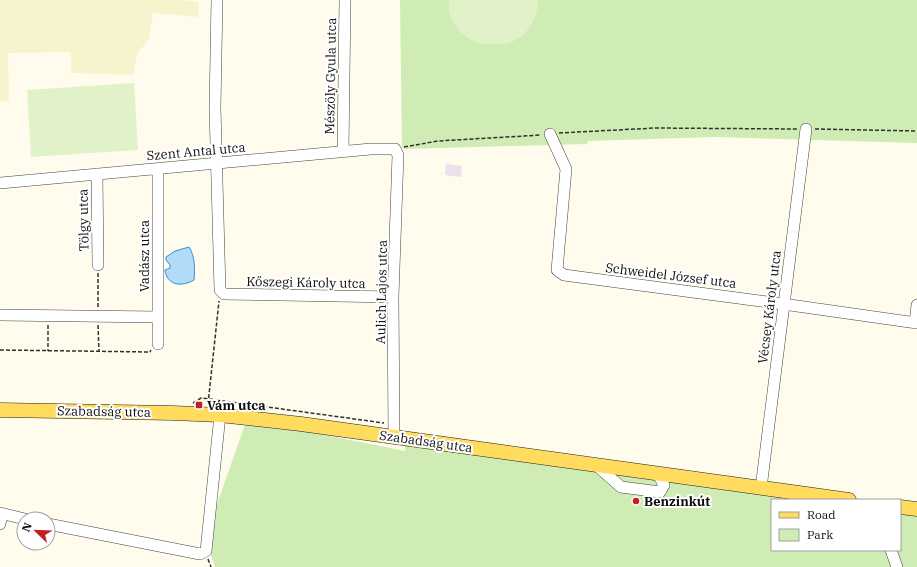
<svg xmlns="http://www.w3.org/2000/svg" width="917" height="567" viewBox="0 0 917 567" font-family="'IBM Plex Serif',serif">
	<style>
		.industrial { fill: #ece1ed }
		.farmland { fill: #f7f4cd }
		.green { fill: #d0ecb5 }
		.pitch { fill: #e2f2c8 }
		.water { fill: #b0dcf9; stroke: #338fd4 }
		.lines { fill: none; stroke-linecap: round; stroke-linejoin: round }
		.minor-casing { stroke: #414141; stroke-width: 12 }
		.major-casing { stroke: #1f1f1f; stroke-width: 15 }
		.path { stroke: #303030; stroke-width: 1.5; stroke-dasharray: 4 2; stroke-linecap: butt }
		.minor { stroke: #fff; stroke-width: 11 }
		.major { stroke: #ffdc5e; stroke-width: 14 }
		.poi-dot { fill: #c51e21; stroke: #fff; stroke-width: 1.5 }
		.labels { text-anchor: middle; stroke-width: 4; stroke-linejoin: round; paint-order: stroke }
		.street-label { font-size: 13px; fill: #0e0e0e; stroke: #fff }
		.poi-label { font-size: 13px; font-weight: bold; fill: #0e0e0e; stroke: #fff; text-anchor: start }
	</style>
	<rect width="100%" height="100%" fill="#fffcee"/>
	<path class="industrial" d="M446,164L462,166L461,177L445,175Z"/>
	<path class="farmland" d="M0,0H183L199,2L198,17L153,13L149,39L137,54L133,75L71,73V52L8,53L9,101L0,102Z"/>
	<path class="green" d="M400,0H917V143L715,137L588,141L587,144L405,149L402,148Z
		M247,419L405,451V443L830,500H772V550H900V509L917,511V567H215L205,538Z"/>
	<path class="pitch" d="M449,0H538C538,17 528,36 511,42C507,44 501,44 496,44C481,45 474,43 462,33C457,28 452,22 450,15C448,11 449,5 449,0Z
		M134,83L138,150L31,157L27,90Z"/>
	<path class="water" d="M189,247C195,256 195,269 194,280C182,287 167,286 165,270L170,268V265L166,260V257L175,251Z"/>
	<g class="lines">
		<defs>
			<path id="minor" d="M217,0L215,108L220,290L224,294L393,297
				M550,134L566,169L557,270L564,275L783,304L917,323
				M343,151L345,0
				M97,174L98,265
				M0,183L371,149H395L398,155L393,297L394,437
				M0,315L158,317
				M915,323L917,305
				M158,344V169
				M596,465L621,487L660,492L664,485L658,474
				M761,488L806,129
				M0,513L25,519
				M0,524L2,514
				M48,524L200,554L206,551L220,415
				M891,550L897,567"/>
			<path id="major" d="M0,410L173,413L220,415L301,424L849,500
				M900,507L917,509"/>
		</defs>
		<use href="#minor" class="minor-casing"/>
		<use href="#major" class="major-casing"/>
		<path class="path" d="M815,129L917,131
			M559,133L655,128L797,129
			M404,147L438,141L541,135
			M98,307V273
			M48,325V351
			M98,325L99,351
			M0,350L150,352L151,350
			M193,403L201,398L209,399L384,423
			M208,404L219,301
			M208,559L211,567"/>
		<use href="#minor" class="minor"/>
		<use href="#major" class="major"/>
	</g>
	<g class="poi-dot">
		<rect x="195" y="401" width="8" height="8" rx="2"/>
		<circle cx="636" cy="501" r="4"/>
	</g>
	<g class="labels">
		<g class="street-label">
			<text transform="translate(330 76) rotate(-89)" y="5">Mészöly Gyula utca</text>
			<text transform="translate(196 151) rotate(-5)" y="5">Szent Antal utca</text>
			<text transform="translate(83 220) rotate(-91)" y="5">Tölgy utca</text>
			<text transform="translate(144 256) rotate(-90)" y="5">Vadász utca</text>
			<text transform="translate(671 275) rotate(7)" y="5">Schweidel József utca</text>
			<text transform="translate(306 282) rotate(1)" y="5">Kőszegi Károly utca</text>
			<text transform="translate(381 292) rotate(-89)" y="5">Aulich Lajos utca</text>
			<text transform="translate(769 307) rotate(-83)" y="5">Vécsey Károly utca</text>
			<text transform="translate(104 411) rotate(1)" y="5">Szabadság utca</text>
			<text transform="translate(426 441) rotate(8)" y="5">Szabadság utca</text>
		</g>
		<g class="poi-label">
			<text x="207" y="410">Vám utca</text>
			<text x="644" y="506">Benzinkút</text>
		</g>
	</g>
	<rect x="771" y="499" width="130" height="52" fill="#ffffff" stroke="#9f9f9f"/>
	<rect x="779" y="512" width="20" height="6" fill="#ffdc5e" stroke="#9f9f9f"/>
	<text x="807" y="519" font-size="12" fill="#0e0e0e">Road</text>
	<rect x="779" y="529" width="20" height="12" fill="#d0ecb5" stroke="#9f9f9f"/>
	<text x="807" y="539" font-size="12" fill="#0e0e0e">Park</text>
	<g transform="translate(36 531) rotate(293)"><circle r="19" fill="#ffffff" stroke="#9f9f9f"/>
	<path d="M0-3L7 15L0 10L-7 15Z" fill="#c51e21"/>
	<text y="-6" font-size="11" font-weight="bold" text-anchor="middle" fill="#0e0e0e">N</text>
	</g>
</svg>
